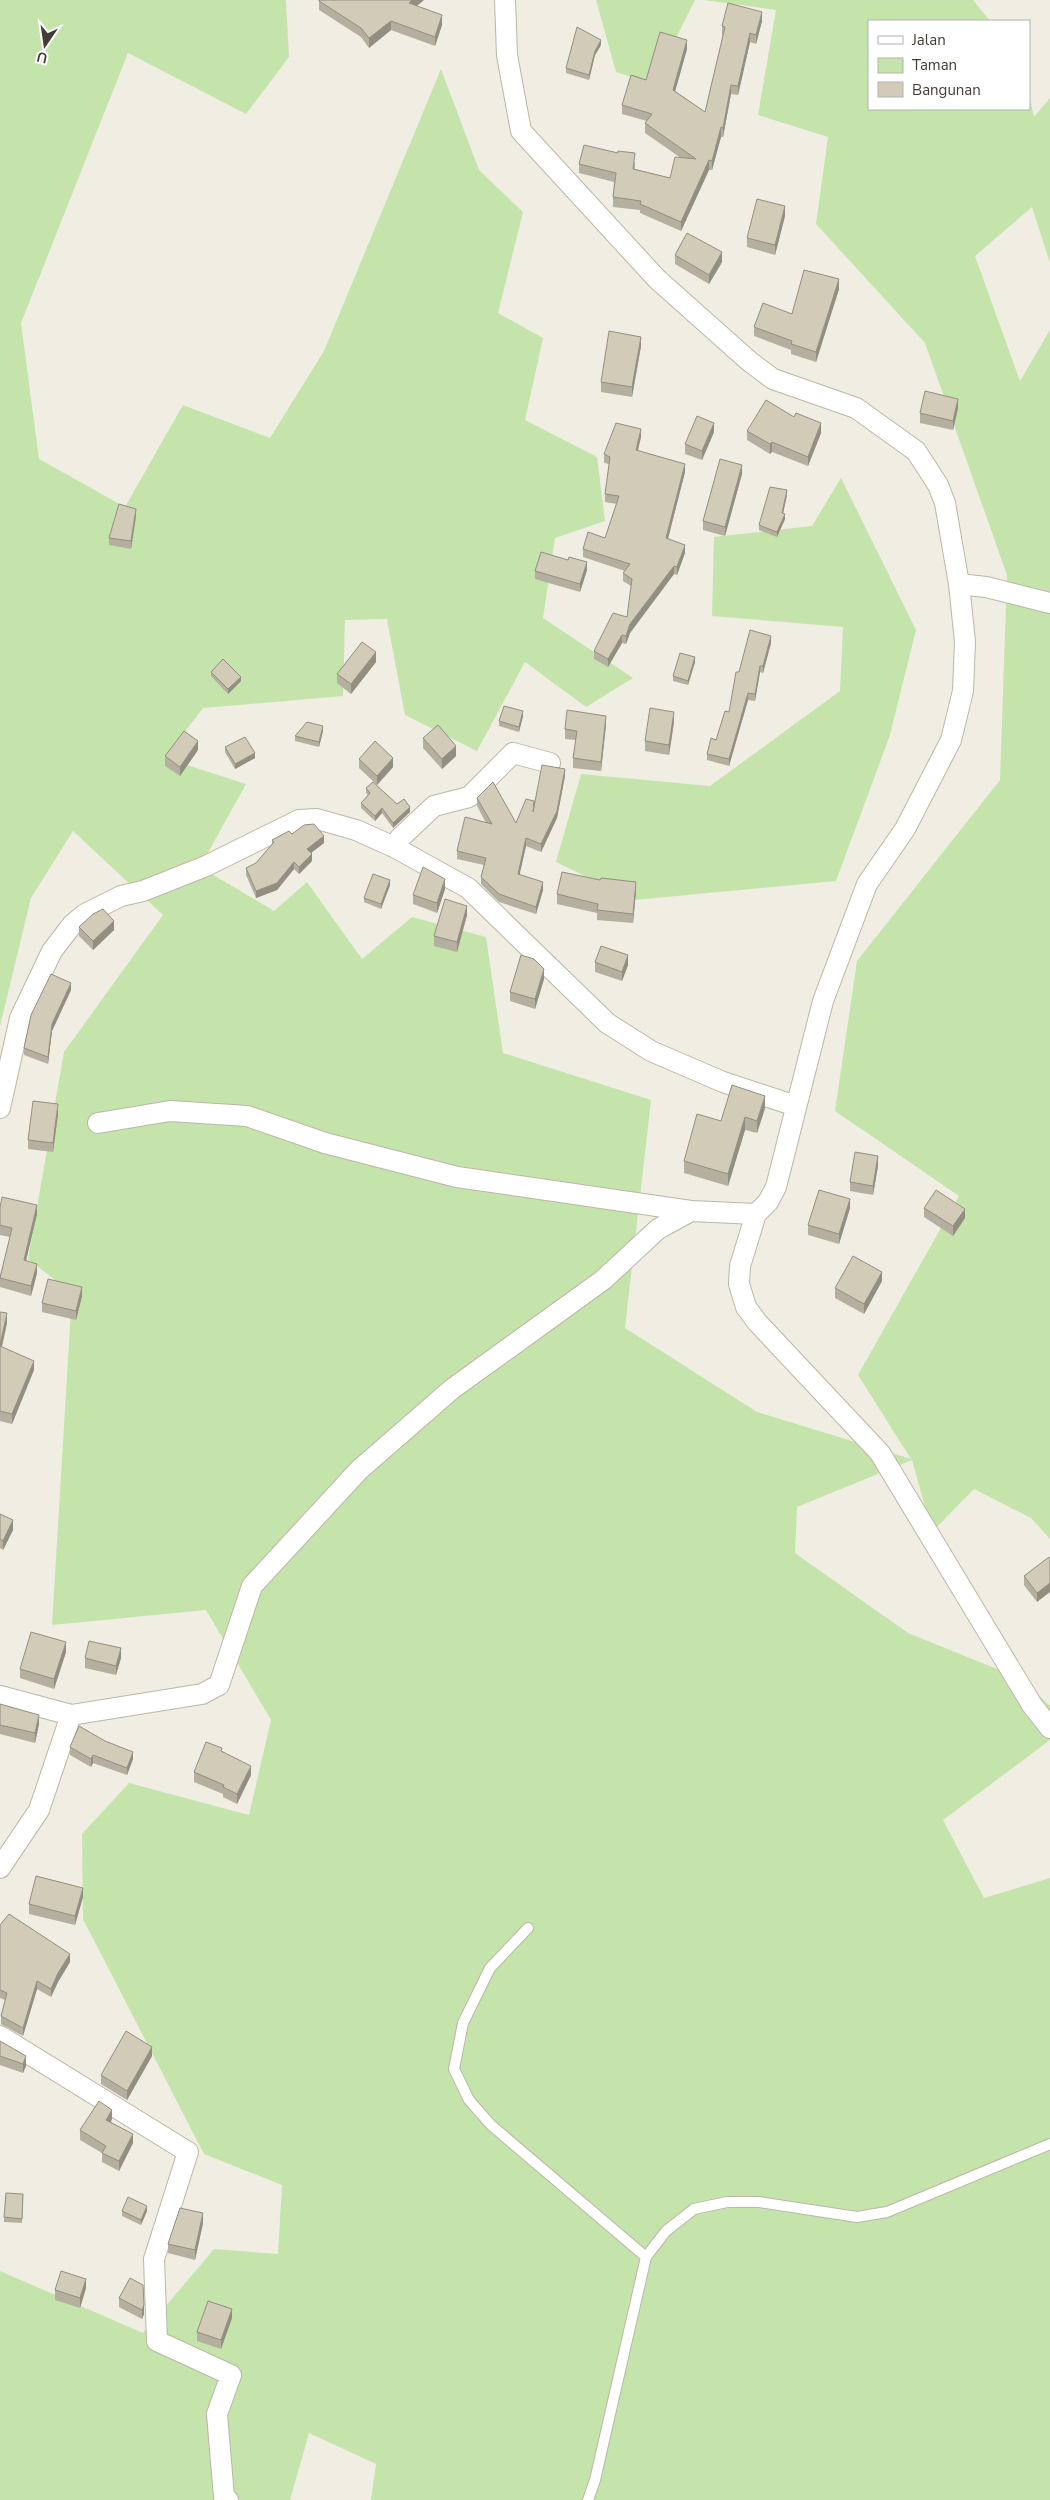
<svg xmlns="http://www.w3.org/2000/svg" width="1050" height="2500" viewBox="0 0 1050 2500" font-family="'Nunito Sans',sans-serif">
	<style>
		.green { fill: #c4e4ac }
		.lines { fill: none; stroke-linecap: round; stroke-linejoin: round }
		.lane-casing { stroke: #bbb7a6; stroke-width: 12 }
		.street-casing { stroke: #bbb7a6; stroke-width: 22 }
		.lane { stroke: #fff; stroke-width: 10 }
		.street { stroke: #fff; stroke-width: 20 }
		.wall { fill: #b4af9e }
		.shaded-wall { fill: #928e81 }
		.building { fill: #d1cbb8; stroke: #928e81 }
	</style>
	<rect width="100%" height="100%" fill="#f0eee2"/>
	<path class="green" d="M0,0H286L289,57L246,114L128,53L21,323L39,459L125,507L183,405L270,438L324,351L441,69L479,170L523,212L498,313L543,338L525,420L597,457L605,521L555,538L543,618L633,678L586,707L525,662L477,751L405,715L387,619L345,620L343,696L203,708L165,758L246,784L200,867L274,911L307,882L362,959L412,917L486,937L503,1053L651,1100L625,1328L757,1412L911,1459L858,1375L959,1196L835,1111L857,961L1000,780L1007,575L925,343L816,224L828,137L758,115L776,10L704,0H973L990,21H869V109H1029V95L1034,117L1050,98V263L1032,207L975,256L1020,381L1050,330V1539L1031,1518L974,1489L932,1532L912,1460L797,1507L795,1553L908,1633L1022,1679L1050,1706V1740L943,1820L984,1898L1050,1878V2500H371L376,2464L309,2433L290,2500H0V2271L143,2333L214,2249L278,2254L282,2185L204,2154L83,1919L82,1834L129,1783L249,1815L271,1720L206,1610L52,1625L72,1293L28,1259L64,1052L163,915L73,831L31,898L0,1026Z
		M596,0H695L653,84L616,72Z
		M841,478L916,630L890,735L836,881L634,900L556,862L581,774L710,786L840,691L843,627L712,616L714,537L812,526Z"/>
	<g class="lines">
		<defs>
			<path id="lane" d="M528,1928L490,1968L463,2023L454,2069L469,2100L491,2125L646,2257
				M588,2500L595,2480L646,2257L666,2231L694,2209L727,2202H759L857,2217L887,2212L1050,2144"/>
			<path id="street" d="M505,0L507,55L521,131L657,279L749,361L773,379L856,408L916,451L938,485L945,503L959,584L965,642L963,691L951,740L905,829L867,884L823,1001L776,1187L768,1202L756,1214L740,1266L739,1284L746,1307L757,1322L880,1453L1032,1705L1050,1728
				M959,584L986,587L1050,603
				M394,847L400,838L434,806L469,797L513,753L550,763
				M0,1108L20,1018L52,951L72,925L85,914L121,896L143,891L206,866L299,820L317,819L356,830L394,847L468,888L607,1023L651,1051L723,1082L796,1106
				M98,1123L170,1111L247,1116L325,1143L457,1177L691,1211
				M0,1696L71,1715L202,1694L219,1685L252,1586L359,1470L452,1389L603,1280L658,1229L691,1211L756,1214
				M0,1868L39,1810L71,1715
				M0,2036L188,2152L154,2259L157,2341L231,2375L217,2414L224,2497L228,2500"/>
		</defs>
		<use href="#lane" class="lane-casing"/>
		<use href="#street" class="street-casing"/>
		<use href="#lane" class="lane"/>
		<use href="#street" class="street"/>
	</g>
	<path class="wall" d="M319,0H424L417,6L442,25L435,46L391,30L369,48L361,37L319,10Z
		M762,21L756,44L750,42L738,95L731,94L723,137H721L712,170H709L681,231L640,213V210L613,207V197L614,182L579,173V164L635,162V169L670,178L681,158L645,133V123L647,121L622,114V105L646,80L687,49L675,91L705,112L723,35H722V26Z
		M601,45L595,55L589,80L566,73V68Z
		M785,216L775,255L747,247V238Z
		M675,255L722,262L709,284L675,264Z
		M839,289L816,362L791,354V350L754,336V327L792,314Z
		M641,346L632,397L601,392V382Z
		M958,408L953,430L920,423V413Z
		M747,431L821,433L808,466L772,452L770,454L747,440Z
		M714,432L702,460L685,454V444Z
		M641,437L637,451L685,472L668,539L685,553L677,575L674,574L630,633L626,644L622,643L608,667L594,659V651L627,617L631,586L623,581V573L625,571L583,557V549L605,538L617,504L605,502V494L609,464L604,463V454Z
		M742,474L725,536L703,530V521Z
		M787,495L783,514L785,519L777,537L759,530V525Z
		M136,516L131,549L109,545V538Z
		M568,560L587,570L580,592L535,579V571Z
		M771,643L763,673L760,672L755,701L748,700L729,766L707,760V754L716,740L729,712L739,672Z
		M376,662L351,694L337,683V674Z
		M695,662L688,685L673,681V676Z
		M211,672L241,681L228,694L211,676Z
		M523,716L519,732L499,726V721Z
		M674,722L669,755L645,751V741Z
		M606,725L601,771L573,768V758L576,740L565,739V729Z
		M323,731L319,747L295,741V736Z
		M423,738L456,756L442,769L423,748Z
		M225,747L255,758L235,769L225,752Z
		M198,750L180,776L165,766V756Z
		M359,759L393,767L377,785L359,768Z
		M565,776L557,818L541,852L526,846L519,874L543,890L536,914L499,902L481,884V877L484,865L457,859V851L486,823L477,806V798L516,823L534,801Z
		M366,788L397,804L410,812L393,828L382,813L375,821L361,808V803L368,795L366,793Z
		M292,834L324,843L311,853L312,861L299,874L294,869L277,890L256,898L246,875V868L256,863L272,844V840Z
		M390,885L381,909L364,902V898Z
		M445,889L437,913L413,904V895Z
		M636,891L633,923L597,920V913L557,904V894Z
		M467,915L457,952L434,946V936Z
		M79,927L114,930L93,950L79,936Z
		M595,962L628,965L622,981L595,972Z
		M544,979L535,1009L510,1001V992Z
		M71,990L52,1031L48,1064L24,1055V1048Z
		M765,1108L757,1133L745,1130L728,1186L684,1173V1161L721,1121Z
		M58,1114L53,1152L28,1149V1140Z
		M878,1166L873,1195L850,1191V1182Z
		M0,1208L37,1214L26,1261L37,1273L31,1296L0,1287V1276L10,1237L0,1235Z
		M850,1208L839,1244L808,1235V1225Z
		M924,1208L965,1218L953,1236L924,1217Z
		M882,1281L864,1314L835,1298V1288Z
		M82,1296L76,1320L42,1312V1303Z
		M0,1312L7,1323L2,1347L34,1370L12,1424L0,1421Z
		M0,1514L13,1530L3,1550L0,1548Z
		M1049,1557L1037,1602L1024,1585V1576Z
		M66,1652L54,1689L20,1678V1669Z
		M85,1658H121L116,1675L85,1668Z
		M0,1704L39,1724L35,1743L0,1734Z
		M70,1747L133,1759L127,1775L93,1763L91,1767L70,1755Z
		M222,1751L251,1775L237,1804L223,1797V1794L194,1782V1772Z
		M83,1897L75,1925L29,1914V1904Z
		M0,1925L70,1962L58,1982L51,1997L37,1989L23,2036L1,2024V2016L5,2000L0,1998Z
		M0,2041L26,2066L23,2073L0,2065Z
		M152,2056L127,2100L101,2084V2075Z
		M112,2119L111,2122L133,2143L119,2171L102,2162V2153L80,2140V2130Z
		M23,2194L22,2223L4,2222V2217Z
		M122,2211H147L141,2225L122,2216Z
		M203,2223L195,2260L168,2253V2244Z
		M130,2278L144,2314L142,2319L119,2307V2298Z
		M86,2288L80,2308L55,2300V2290Z
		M232,2318L221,2349L197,2341V2332Z"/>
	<path class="shaded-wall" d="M412,0H424L409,12V3Z
		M762,12V21L756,44V35Z
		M442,15V25L435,46V37Z
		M391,21V30L369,48V38Z
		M750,33V42L738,95V86Z
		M601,40V45L595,55L589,80V75L595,51Z
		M687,40V49L673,99V90Z
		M731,85V94L723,137V128Z
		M721,127V137L712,170V161Z
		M709,160V170L681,231V222Z
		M785,206V216L775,255V245Z
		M722,252V262L709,284V275Z
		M839,279V289L816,362V352Z
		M641,337V346L632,397V387Z
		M958,399V408L953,430V421Z
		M714,423V432L702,460V451Z
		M821,423V433L808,466V457Z
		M641,429V437L636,459V450Z
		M772,442V452L770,454V444Z
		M685,464V472L666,546V538Z
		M742,465V474L725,536V527Z
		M787,490V495L782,518V513Z
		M136,509V516L131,549V541Z
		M785,514V519L777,537V532Z
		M685,545V553L677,575V567Z
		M587,562V570L580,592V584Z
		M674,566V574L630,633L626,644V636L630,624Z
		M622,635V643L608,667V659Z
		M771,636V643L763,673V666Z
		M376,652V662L351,694V684Z
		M695,657V662L688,685V681Z
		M760,666V672L755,701V694Z
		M241,677V681L228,694V689Z
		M748,693V700L729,766V759Z
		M523,711V716L519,732V727Z
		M674,712V722L669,755V745Z
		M606,716V725L601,771V762Z
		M323,726V731L319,747V742Z
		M198,741V750L180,776V767Z
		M456,746V756L442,769V759Z
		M255,753V758L235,769V764Z
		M393,758V767L377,785V776Z
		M565,769V776L557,818L541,852V844Z
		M410,807V812L393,828V823Z
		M382,808V813L375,821V816Z
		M324,836V843L307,856V849Z
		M526,838V846L518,882V874Z
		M312,854V861L299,874V867Z
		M294,862V869L277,890L256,898V891Z
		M445,879V889L437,913V903Z
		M390,880V885L381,909V904Z
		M543,882V890L536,914V907Z
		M636,882V891L633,923V914Z
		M467,906V915L457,952V942Z
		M114,921V930L93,950V941Z
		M628,955V965L622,981V972Z
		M544,969V979L535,1009V999Z
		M71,983V990L52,1031L48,1064V1057L52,1024Z
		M765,1096V1108L757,1133V1121Z
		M58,1104V1114L53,1152V1143Z
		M745,1117V1130L728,1186V1174Z
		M878,1156V1166L873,1195V1186Z
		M850,1199V1208L839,1244V1234Z
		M37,1205V1214L24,1269V1260Z
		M965,1209V1218L953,1236V1226Z
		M37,1264V1273L31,1296V1286Z
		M882,1272V1281L864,1314V1304Z
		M82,1287V1296L76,1320V1311Z
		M7,1313V1323L0,1354V1345Z
		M34,1361V1370L12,1424V1414Z
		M13,1520V1530L3,1550V1541Z
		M1050,1583V1592L1037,1602V1593Z
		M66,1642V1652L54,1689V1679Z
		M121,1648V1658L116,1675V1666Z
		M39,1715V1724L35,1743V1733Z
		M133,1752V1759L127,1775V1768Z
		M93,1755V1763L91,1767V1759Z
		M251,1766V1775L237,1804V1794Z
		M83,1888V1897L75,1925V1916Z
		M70,1954V1962L58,1982L51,1997V1989L58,1973Z
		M37,1981V1989L23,2036V2028Z
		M152,2047V2056L127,2100V2091Z
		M26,2056V2066L23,2073V2064Z
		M112,2110V2119L106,2130V2120Z
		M133,2134V2143L119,2171V2161Z
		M147,2206V2211L141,2225V2220Z
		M203,2213V2223L195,2260V2250Z
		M86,2279V2288L80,2308V2298Z
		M144,2305V2314L142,2319V2310Z
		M232,2309V2318L221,2349V2340Z"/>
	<path class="building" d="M319,0H412L409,3L442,15L435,37L391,21L369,38L361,28L319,1Z
		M728,3L762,12L756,35L750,33L738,86L731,85L723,128L721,127L712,161L709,160L681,222L640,204L641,201L613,197L616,173L579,164L584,145L618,153V151L635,153L633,169L670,178L675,157L696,159L645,123L652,114L622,105L631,75L646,80L660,32L687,40L673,90L705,112L725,27L722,26Z
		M577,27L601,40L595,51L589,75L566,68Z
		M757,199L785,206L775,245L747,238Z
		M687,233L722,252L709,275L675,255Z
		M804,270L839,279L816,352L791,344L792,341L754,327L763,303L792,314Z
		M609,331L641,337L632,387L601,382Z
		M925,391L958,399L953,421L920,413Z
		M766,400L794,417L796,413L821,423L808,457L772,442L770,444L747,431Z
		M697,416L714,423L702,451L685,444Z
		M616,423L641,429L636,450L685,464L666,538L685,545L677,567L674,566L630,624L626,636L622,635L608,659L594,651L613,613L627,617L632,579L623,573L630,564L583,549L588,532L605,538L619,496L605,494L610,457L604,454Z
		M720,459L742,465L725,527L703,521Z
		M770,487L787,490L782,513L785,514L777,532L759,525Z
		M119,504L136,509L131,541L109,538Z
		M541,552L568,560L569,557L587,562L580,584L535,571Z
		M750,630L771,636L763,666H760L755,694L748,693L729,759L707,754L711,738L716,740L725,711L729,712L736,672H739Z
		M362,642L376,652L351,684L337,674Z
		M680,653L695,657L688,681L673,676Z
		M223,659L241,677L228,689L211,672Z
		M504,706L523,711L519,727L499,721Z
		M650,708L674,712L669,745L645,741Z
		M567,710L606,716L601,762L573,758L577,731L565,729Z
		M307,722L323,726L319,742L295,736Z
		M438,725L456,746L442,759L423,738Z
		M184,731L198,741L180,767L165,756Z
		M245,737L255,753L235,764L225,747Z
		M375,741L393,758L377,776L359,759Z
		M542,765L565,769L557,811L541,844L526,838L518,874L543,882L536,907L499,894L481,877L486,858L457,851L465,817L492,824L477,798L493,782L516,823L526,799L534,801L533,812Z
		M373,782L397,804L404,799L410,807L393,823L382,808L375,816L361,803L370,793L366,788Z
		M314,824L324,836L307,849L312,854L299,867L294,862L277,883L256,891L246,868L256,863L274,842L272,840L289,831L292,834L304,825Z
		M423,867L445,879L437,903L413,895Z
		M562,872L600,880L601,878L636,882L633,914L597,910L598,904L557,894Z
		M373,874L390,880L381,904L364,898Z
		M445,899L467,906L457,942L434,936Z
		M103,909L114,921L93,941L79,927L93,914Z
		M601,946L628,955L622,972L595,962Z
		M521,955L534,959L544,969L535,999L510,992Z
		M51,974L71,983L52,1024L48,1057L24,1048L31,1015Z
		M732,1085L765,1096L757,1121L745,1117L728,1174L684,1161L697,1114L721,1121Z
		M33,1101L58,1104L53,1143L28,1140Z
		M855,1152L878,1156L873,1186L850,1182Z
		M819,1190L850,1199L839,1234L808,1225Z
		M936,1190L965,1209L953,1226L924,1208Z
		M2,1197L37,1205L24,1260L37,1264L31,1286L0,1278L12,1228L0,1225V1208Z
		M853,1256L882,1272L864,1304L835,1288Z
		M48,1279L82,1287L76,1311L42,1303Z
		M0,1312L7,1313L0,1345Z
		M0,1346L34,1361L12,1414L0,1411Z
		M0,1514L13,1520L3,1541L0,1539Z
		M1049,1557L1050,1559V1583L1037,1593L1024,1576Z
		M31,1632L66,1642L54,1679L20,1669Z
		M89,1641L121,1648L116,1666L85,1658Z
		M0,1704L39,1715L35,1733L0,1725Z
		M79,1726L105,1741L133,1752L127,1768L93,1755L91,1759L70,1747Z
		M206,1742L222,1748L221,1751L251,1766L237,1794L223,1787L224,1785L194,1772Z
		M36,1876L83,1888L75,1916L29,1904Z
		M9,1914L70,1954L58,1973L51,1989L37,1981L23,2028L1,2016L7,1993L0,1990V1925Z
		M126,2031L152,2047L127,2091L101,2075Z
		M0,2041L26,2056L23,2064L0,2056Z
		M99,2101L112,2110L106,2120L133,2134L119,2161L102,2153L106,2146L80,2130Z
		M6,2193L23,2194L22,2219L4,2217Z
		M128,2197L147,2206L141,2220L122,2211Z
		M180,2208L203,2213L195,2250L168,2244Z
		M61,2271L86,2279L80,2298L55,2290Z
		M130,2278L143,2285L144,2305L142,2310L119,2298Z
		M208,2301L232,2309L221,2340L197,2332Z"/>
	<rect x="868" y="20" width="162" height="90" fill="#ffffff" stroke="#b3b2ad"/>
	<rect x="878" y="36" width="25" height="8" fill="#ffffff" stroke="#b3b2ad"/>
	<text x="912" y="45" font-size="15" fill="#423e33">Jalan</text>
	<rect x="878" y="58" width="25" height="15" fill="#c4e4ac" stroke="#b3b2ad"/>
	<text x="912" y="70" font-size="15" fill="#423e33">Taman</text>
	<rect x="878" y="82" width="25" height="15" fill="#d1cbb8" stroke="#b3b2ad"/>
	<text x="912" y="95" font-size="15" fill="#423e33">Bangunan</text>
	<g transform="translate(45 45) rotate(193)" stroke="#ffffff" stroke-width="4" paint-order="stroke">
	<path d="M0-4L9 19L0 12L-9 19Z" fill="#423e33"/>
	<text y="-8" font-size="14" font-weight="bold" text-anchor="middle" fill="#423e33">U</text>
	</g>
</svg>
